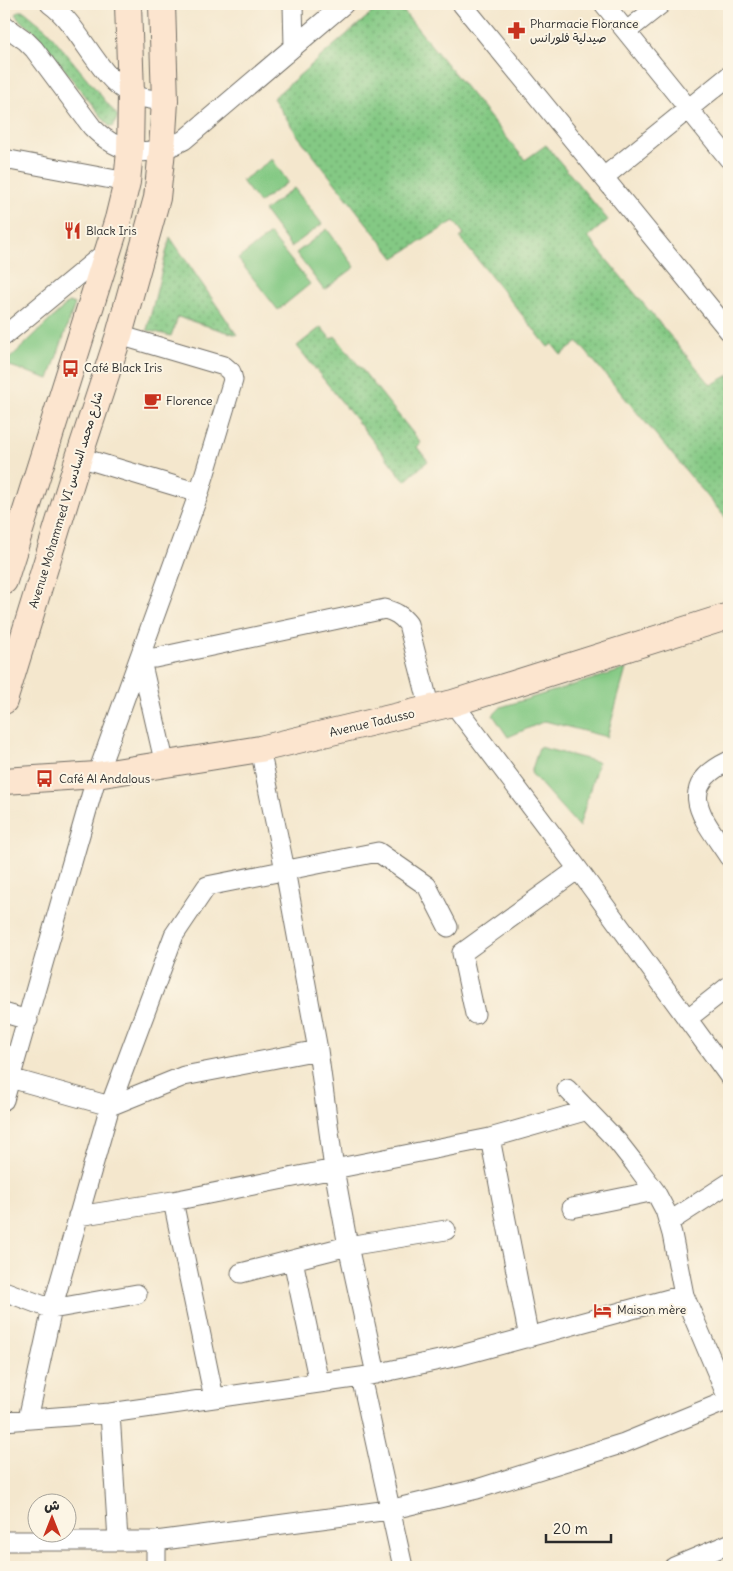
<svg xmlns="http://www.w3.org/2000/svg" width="733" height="1571" viewBox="0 0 733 1571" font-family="Delius,'Playpen Sans Arabic',sans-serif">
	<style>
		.grass { fill: url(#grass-dots); stroke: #587a58 }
		.garden { fill: #84c984; stroke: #587a58 }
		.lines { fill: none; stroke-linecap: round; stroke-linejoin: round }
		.street-casing { stroke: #716d64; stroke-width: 21 }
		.secondary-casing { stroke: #716d64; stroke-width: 28 }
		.street { stroke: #fff; stroke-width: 19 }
		.secondary { stroke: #fce5cf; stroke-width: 26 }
		.labels { text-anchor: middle; stroke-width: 4; stroke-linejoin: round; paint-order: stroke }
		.poi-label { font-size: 12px; fill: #2b2b2b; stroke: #fcf5e5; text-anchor: start }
		.street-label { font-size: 12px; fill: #2b2b2b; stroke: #fcf5e5 }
	</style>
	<defs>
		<pattern id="grass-dots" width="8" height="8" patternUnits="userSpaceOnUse" patternTransform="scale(1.25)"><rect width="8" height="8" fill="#84c984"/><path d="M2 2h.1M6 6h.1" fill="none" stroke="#6ca36c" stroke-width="1.8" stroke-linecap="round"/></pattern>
	</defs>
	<rect width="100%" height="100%" fill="#fcf5e5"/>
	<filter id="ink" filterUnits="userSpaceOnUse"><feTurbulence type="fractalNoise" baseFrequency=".02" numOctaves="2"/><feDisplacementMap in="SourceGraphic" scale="10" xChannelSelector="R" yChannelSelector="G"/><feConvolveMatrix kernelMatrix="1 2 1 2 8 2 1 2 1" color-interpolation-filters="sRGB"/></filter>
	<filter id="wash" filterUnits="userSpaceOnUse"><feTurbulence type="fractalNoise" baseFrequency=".0096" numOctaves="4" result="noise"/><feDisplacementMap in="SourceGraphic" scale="20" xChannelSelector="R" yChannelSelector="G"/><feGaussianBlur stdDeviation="1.12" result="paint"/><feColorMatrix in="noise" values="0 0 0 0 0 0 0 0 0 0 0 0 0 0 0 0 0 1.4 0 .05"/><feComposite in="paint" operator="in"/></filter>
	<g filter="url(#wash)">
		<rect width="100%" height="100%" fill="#f4e7cd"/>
		<path class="grass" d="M382,4H414L404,12L525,160L546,145L608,220L588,237L711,385L729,375V522L578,342L561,355L552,344L548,347L460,238L464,234L454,221L394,258L298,136L273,98Z
			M19,11H24L47,30L117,115V118L113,127L109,126L33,30L18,19L16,14Z
			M170,237L237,335L178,317L171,336L147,330Z
			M321,327L331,339L335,336L421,443L417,447L428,461L405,481L297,346Z"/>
		<path class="garden" d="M272,159L288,182L259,203L242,181Z
			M294,188L322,224L291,247L264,211Z
			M327,229L355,267L324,290L296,253Z
			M270,234L310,284L278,310L238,259Z
			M69,302L75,304L49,379L4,364Z
			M626,669L607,737L545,721L508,737L493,715L501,707Z
			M539,747L598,762L579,827L531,773Z"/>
	</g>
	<g filter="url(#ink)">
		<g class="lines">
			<defs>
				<path id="street" d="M50,4C80,25 99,79 131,94C142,99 154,100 165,101
					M293,4L294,47
					M462,4L729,331
					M604,4L729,159
					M4,25L26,41L34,49L92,127C119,155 150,159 184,140L344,4
					M627,31L661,4
					M4,159L127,182
					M604,177L729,76
					M4,336L107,251
					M79,457L199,493
					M453,703L578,869L729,1076
					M260,749L285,870L318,1050L334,1169L348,1246L376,1374
					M729,761C672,788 705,820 729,857
					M165,765L140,656L155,658L385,609C395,612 401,615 408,624L430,709
					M4,1013L28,1020
					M475,1014L462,953L578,869
					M687,1019L729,986
					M10,1078L110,1106L184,1076L318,1050
					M567,1089L617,1141L635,1164L655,1191L665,1210L672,1234L684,1295L729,1401
					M4,1100L97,775L199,493L233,380L231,372L224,366L119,335
					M490,1138L529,1338
					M173,1201L214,1398
					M572,1208L655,1191
					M78,1216L173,1201L490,1138L588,1110
					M669,1222L729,1183
					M293,1260L319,1383
					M241,1273L348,1246L446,1230
					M4,1291L52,1309L137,1294
					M361,1377L403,1567
					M110,1413L118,1540
					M28,1419L52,1309L110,1106L174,935L207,886L378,852L427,886L448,927
					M4,1421L110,1413L361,1377L458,1356L684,1295
					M4,1541H156L389,1510L477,1489L624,1443L729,1400
					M156,1541V1567
					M674,1567L729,1544"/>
				<path id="secondary" d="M4,581L118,219L127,182L130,151L131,94L128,4
					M4,701L79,457L119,335L157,198L162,150L165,101L162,4
					M4,781L97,775L260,749L453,703L729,616"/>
			</defs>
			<use href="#street" class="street-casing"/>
			<use href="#secondary" class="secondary-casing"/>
			<use href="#street" class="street"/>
			<use href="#secondary" class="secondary"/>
		</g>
	</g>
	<defs>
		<symbol id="pharmacy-bare" viewBox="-9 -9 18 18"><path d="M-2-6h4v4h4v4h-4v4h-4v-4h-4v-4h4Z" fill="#c8321e" stroke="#fcf5e5" stroke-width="2.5" paint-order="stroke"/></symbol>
		<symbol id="restaurant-bare" viewBox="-9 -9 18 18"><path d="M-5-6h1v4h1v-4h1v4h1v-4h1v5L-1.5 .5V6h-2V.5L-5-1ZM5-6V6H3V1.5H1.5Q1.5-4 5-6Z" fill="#c8321e" stroke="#fcf5e5" stroke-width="2.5" paint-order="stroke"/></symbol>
		<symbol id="bus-bare" viewBox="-9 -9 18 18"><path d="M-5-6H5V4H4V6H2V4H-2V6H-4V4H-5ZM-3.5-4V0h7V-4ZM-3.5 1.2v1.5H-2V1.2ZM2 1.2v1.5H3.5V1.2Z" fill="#c8321e" stroke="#fcf5e5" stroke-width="2.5" paint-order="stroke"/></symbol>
		<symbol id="cafe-bare" viewBox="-9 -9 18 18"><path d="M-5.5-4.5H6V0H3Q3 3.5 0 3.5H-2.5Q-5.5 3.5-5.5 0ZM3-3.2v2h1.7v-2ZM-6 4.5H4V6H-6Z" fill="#c8321e" stroke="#fcf5e5" stroke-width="2.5" paint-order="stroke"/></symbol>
		<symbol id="hotel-bare" viewBox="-9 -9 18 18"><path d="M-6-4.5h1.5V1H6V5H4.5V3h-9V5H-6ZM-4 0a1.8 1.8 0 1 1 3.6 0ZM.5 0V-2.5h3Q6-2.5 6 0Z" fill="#c8321e" stroke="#fcf5e5" stroke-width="2.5" paint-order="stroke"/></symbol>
	</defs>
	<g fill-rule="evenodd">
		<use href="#pharmacy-bare" x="504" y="18" width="25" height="25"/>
		<use href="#restaurant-bare" x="60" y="218" width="25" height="25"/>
		<use href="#bus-bare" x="58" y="356" width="25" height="25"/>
		<use href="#cafe-bare" x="140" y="388" width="25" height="25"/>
		<use href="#bus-bare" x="32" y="766" width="25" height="25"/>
		<use href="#hotel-bare" x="590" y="1298" width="25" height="25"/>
	</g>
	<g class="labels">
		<g class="poi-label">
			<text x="530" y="28">Pharmacie Florance<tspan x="530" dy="14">صيدلية فلورانس</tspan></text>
			<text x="86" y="235">Black Iris</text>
			<text x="84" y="372">Café Black Iris</text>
			<text x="166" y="405">Florence</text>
			<text x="59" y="783">Café Al Andalous</text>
			<text x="617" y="1314">Maison mère</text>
		</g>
		<g class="street-label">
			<text transform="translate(66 500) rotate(-73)" y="4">Avenue Mohammed VI شارع محمد السادس</text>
			<text transform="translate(372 723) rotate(-13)" y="4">Avenue Tadusso</text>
		</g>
	</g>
	<rect width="733" height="1571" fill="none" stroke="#fcf5e5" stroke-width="20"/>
	<g transform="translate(52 1518)"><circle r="24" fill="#fcf5e5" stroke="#a8a49b"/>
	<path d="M0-4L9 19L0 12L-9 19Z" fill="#c8321e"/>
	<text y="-8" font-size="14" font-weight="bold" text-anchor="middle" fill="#2b2b2b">ش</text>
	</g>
	<path d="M546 1534v8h65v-8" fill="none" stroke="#2b2b2b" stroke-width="2.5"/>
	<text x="553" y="1534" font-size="15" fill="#2b2b2b" stroke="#fcf5e5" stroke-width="4" paint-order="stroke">20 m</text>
</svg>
